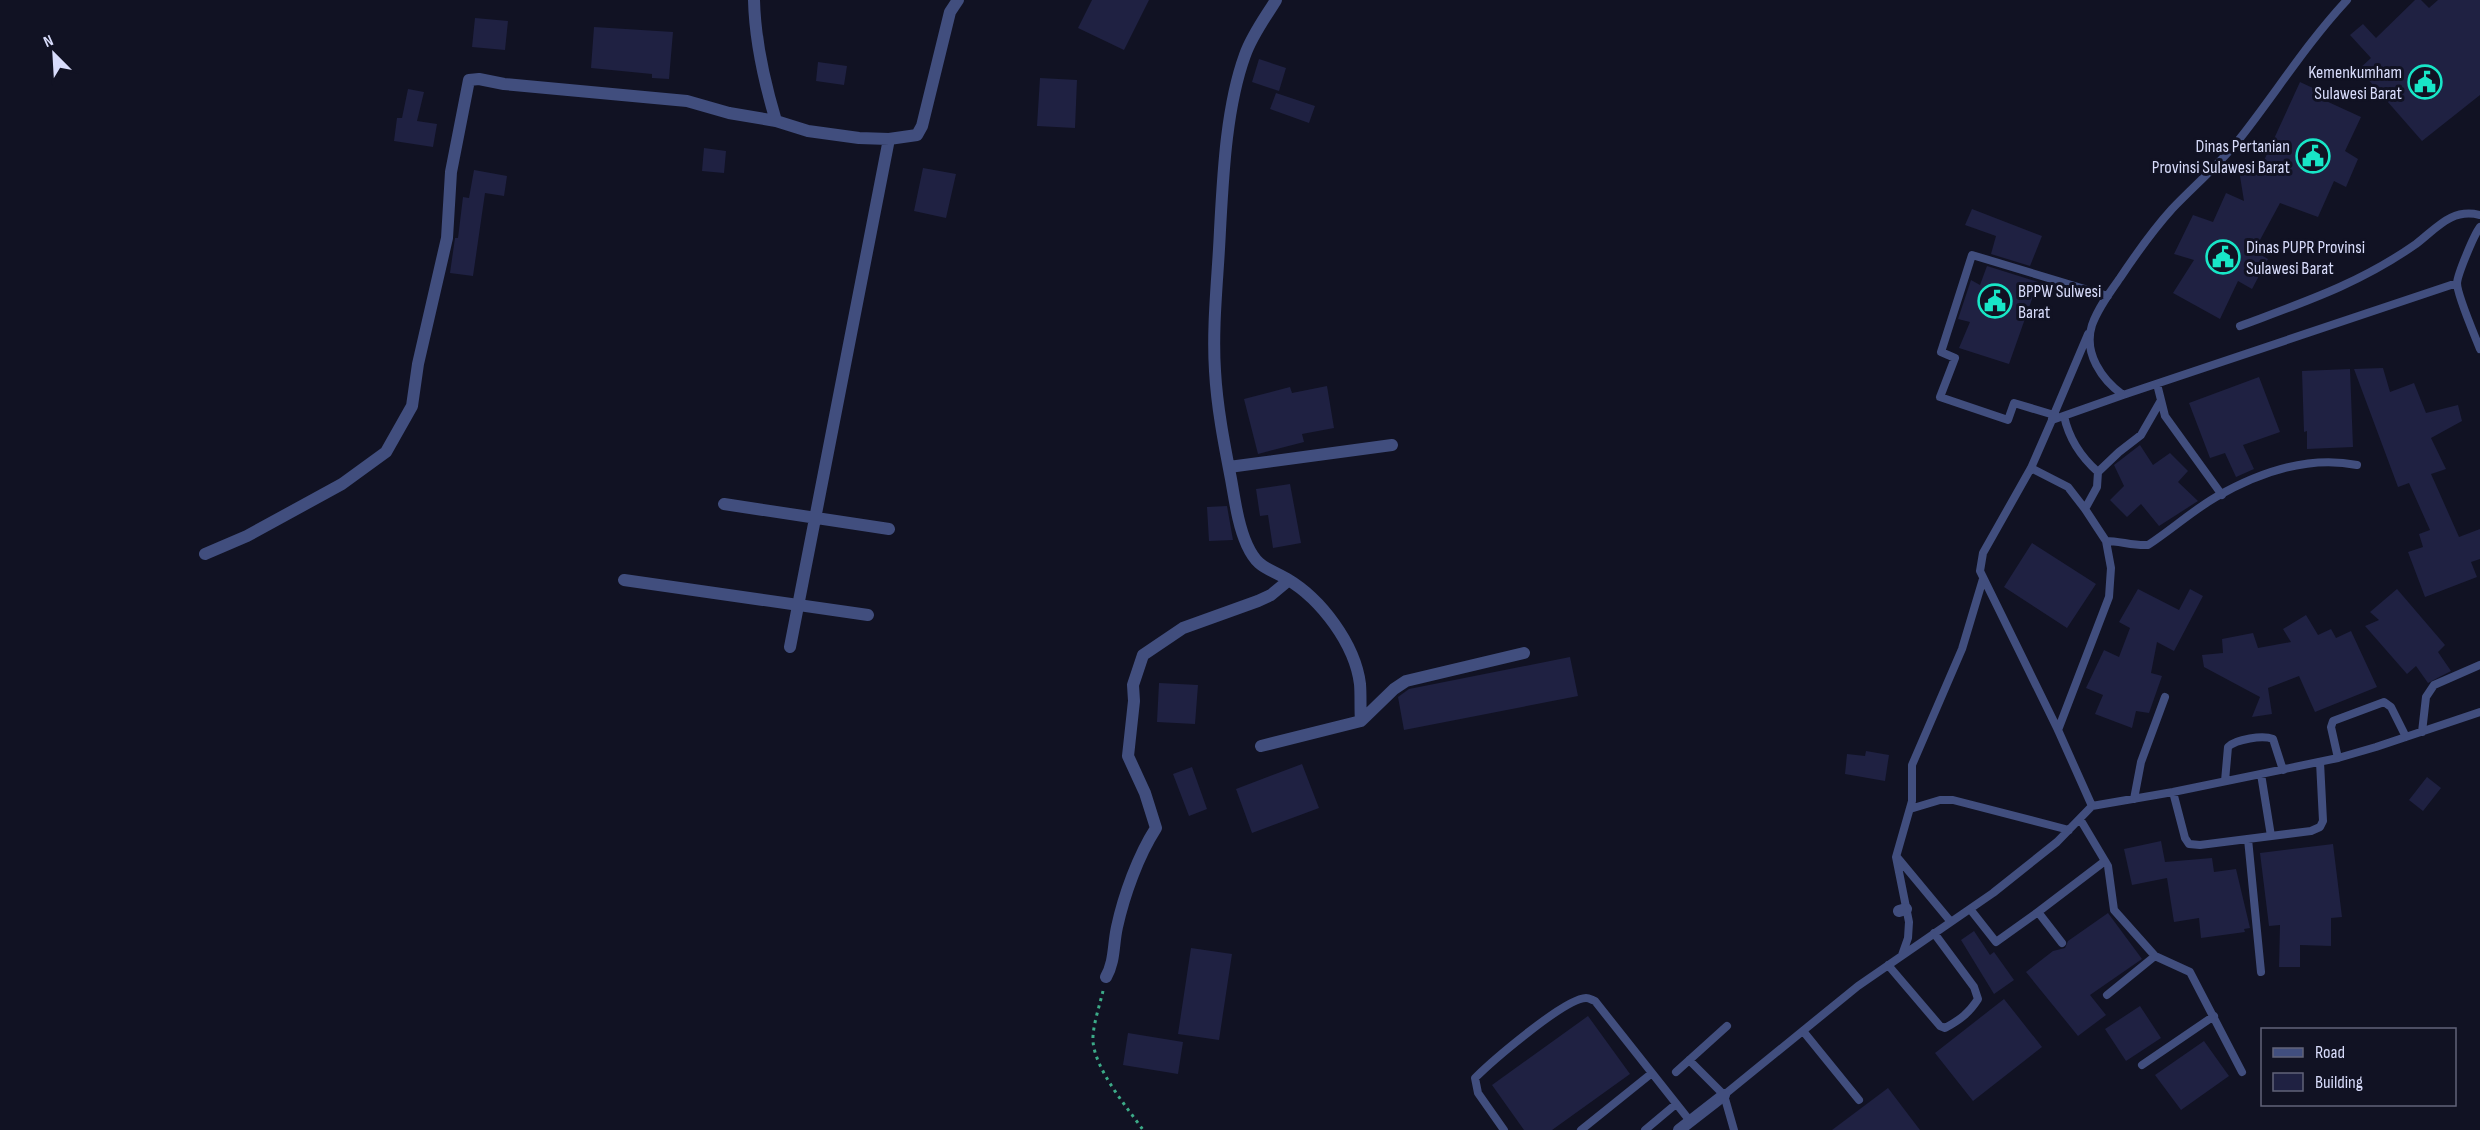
<svg xmlns="http://www.w3.org/2000/svg" width="2480" height="1130" viewBox="0 0 2480 1130" font-family="'Sofia Sans Condensed',sans-serif">
	<style>
		.building { fill: #1f2142 }
		.lines { fill: none; stroke-linecap: round; stroke-linejoin: round }
		.path { stroke: #3cab88; stroke-width: 3; stroke-dasharray: 3 4.5; stroke-linecap: butt }
		.service { stroke: #414e7e; stroke-width: 8 }
		.minor { stroke: #414e7e; stroke-width: 12 }
		.labels { text-anchor: middle; stroke-width: 6; stroke-linejoin: round; paint-order: stroke }
		.poi-label { font-size: 18px; fill: #d8dcfb; stroke: #111223; text-anchor: end }
	</style>
	<rect width="100%" height="100%" fill="#111223"/>
	<path class="building" d="M1092,0H1149L1124,50L1078,28Z
		M2415,0H2421L2429,8L2438,0H2480V95L2422,141L2359,69L2371,58L2350,35L2363,24L2376,38Z
		M475,18L508,21L505,50L472,47Z
		M594,27L673,32L669,79L652,78V74L591,68Z
		M1259,59L1286,68L1279,91L1252,82Z
		M818,62L847,66L844,85L816,81Z
		M1040,78L1077,80L1075,128L1037,126Z
		M2300,82L2315,89L2313,95L2361,117L2345,151L2358,159L2346,187L2334,181L2318,217L2280,203L2254,251L2268,259L2252,289L2238,281L2220,319L2173,293L2194,260L2174,254L2193,215L2213,222L2226,193L2244,201L2239,170L2261,167Z
		M408,89L424,92L417,121L437,124L433,147L394,141L397,118H402Z
		M1276,93L1315,106L1309,123L1270,109Z
		M704,148L726,151L724,173L702,171Z
		M923,168L956,174L946,218L914,211Z
		M474,170L507,176L504,196L485,193L473,276L450,273L455,238H458L463,197L469,198Z
		M1972,209L2042,236L2030,266L1991,254L1996,236L1965,225Z
		M1987,266L2038,282L2009,364L1959,348L1970,322L1958,319L1971,280L1980,285Z
		M2383,368L2390,392L2414,383L2426,413L2458,405L2462,421L2431,438L2446,469L2431,474L2459,537L2480,529V559L2471,562L2477,577L2425,597L2408,552L2423,547L2419,534L2430,530L2409,483L2398,487L2354,369Z
		M2350,369L2353,447L2307,449V431L2304,432L2302,371Z
		M2259,377L2280,432L2243,445L2254,469L2236,477L2225,453L2210,458L2189,403Z
		M1327,386L1334,428L1302,434L1304,442L1258,454L1244,399L1290,387L1292,393Z
		M2140,445L2153,465L2170,453L2188,471L2178,482L2198,501L2159,526L2141,504L2127,517L2110,500L2124,486L2114,465Z
		M1290,484L1301,543L1273,548L1268,515L1260,516L1256,489Z
		M1227,506L1233,540L1209,541L1207,507Z
		M2032,543L2096,584L2067,628L2004,587Z
		M2138,589L2179,610L2190,589L2203,596L2174,651L2157,642L2151,673L2162,676L2149,713L2136,711L2132,728L2095,714L2103,695L2086,688L2104,650L2119,657L2130,628L2119,622Z
		M2397,589L2445,645L2438,652L2451,671L2428,683L2416,666L2407,674L2365,626L2379,620L2370,612Z
		M2306,615L2318,635L2331,629L2336,638L2351,631L2377,687L2315,712L2299,676L2268,688L2272,714L2252,717L2260,697L2204,667L2202,655L2223,653L2222,639L2253,633L2258,648L2291,642L2283,629Z
		M1570,657L1578,696L1404,730L1398,697L1409,689Z
		M1159,683L1198,685L1195,724L1157,722Z
		M1866,751L1889,755L1885,781L1845,774L1847,754L1865,756Z
		M1302,764L1319,808L1252,833L1236,789Z
		M1192,767L1207,809L1189,816L1173,774Z
		M2427,777L2441,788L2423,811L2409,800Z
		M2161,841L2165,862L2212,858L2214,872L2236,869L2250,928L2244,929L2245,932L2201,938L2199,918L2174,922L2167,878L2132,885L2124,849Z
		M2333,844L2342,917L2331,918V946L2300,945V967H2279L2280,925L2269,926L2260,853Z
		M2108,913L2142,959L2090,995L2106,1015L2078,1036L2026,972L2053,951L2065,948L2068,941Z
		M1974,931L1990,955L1994,952L2014,980L1994,994L1961,940Z
		M1191,948L1232,954L1219,1040L1178,1034Z
		M2004,999L2042,1047L1973,1101L1935,1053Z
		M2140,1006L2161,1038L2126,1061L2105,1029Z
		M1588,1016L1630,1074L1552,1130H1524L1492,1085Z
		M1128,1033L1183,1042L1178,1074L1123,1065Z
		M2204,1041L2229,1076L2181,1110L2155,1075Z
		M1888,1088L1920,1130H1832Z"/>
	<g class="lines">
		<path class="path" d="M1103,991C1100,1004 1092,1028 1093,1041C1095,1070 1127,1107 1143,1130"/>
		<path class="service" d="M2347,0C2307,43 2277,91 2241,137C2221,163 2195,185 2172,209C2153,230 2136,254 2120,278C2110,292 2098,308 2092,325C2083,353 2102,380 2123,395L2457,283
			M2480,227C2474,235 2458,273 2457,283C2457,295 2475,336 2480,349
			M2240,326C2304,302 2359,284 2416,244C2437,228 2451,208 2480,215
			M2157,384L2165,416L2222,495
			M2054,415L2014,403L2008,420L1940,397L1955,358L1941,352L1972,255L2108,296
			M2064,416C2069,439 2081,457 2098,472L2119,452L2141,435L2160,402
			M2052,419L2088,334
			M2031,468L2068,487L2085,509L2106,541L2111,568L2109,597L2058,730
			M2085,509L2097,487L2098,472
			M2106,541C2120,541 2133,546 2148,545C2171,530 2192,511 2216,497C2258,473 2308,455 2357,465
			M2422,732L2426,697L2434,685L2480,665
			M2338,758L2331,727L2333,721L2384,702L2391,707L2406,737
			M2261,774L2271,836
			M2225,781L2228,747C2236,739 2263,735 2273,739L2283,770
			M2173,792L2185,838L2189,844L2200,845L2311,831L2320,827L2323,821L2320,762
			M2134,799L2141,762L2165,697
			M2092,806L2058,730L1980,571L1983,553L2031,468L2052,420L2123,395
			M1910,809L1940,800H1953L2069,830
			M2080,819L2108,866L2114,910L2155,956L2190,972L2242,1072
			M2248,839L2261,972
			M1897,857L1951,922
			M1970,909L1996,942L2038,912L2062,943
			M2038,912L2105,861
			M1902,955L1908,938L1909,922L1896,857L1912,801V765L1962,649L1983,579
			M1888,965L1940,1026L1945,1028C1960,1020 1969,1013 1978,999L1974,987L1934,933
			M2107,995L2155,956
			M1803,1031L1859,1100
			M1689,1060L1724,1095L1734,1130
			M2142,1065L2214,1016
			M1676,1072L1727,1026
			M1724,1095L1858,986L1993,893L2057,842L2092,806L2173,792L2338,758L2376,747L2480,712
			M1504,1130L1478,1093L1475,1078C1491,1062 1565,998 1586,998C1589,998 1592,1000 1595,1001L1690,1121
			M1581,1130L1652,1073
			M1645,1130L1676,1104"/>
		<path class="minor" d="M754,0C755,42 764,81 776,121
			M1276,0C1265,18 1252,35 1245,55C1226,107 1223,176 1220,230C1218,277 1212,325 1215,371C1217,407 1224,443 1231,479C1235,501 1238,525 1247,545C1258,569 1267,567 1287,579C1321,599 1355,644 1360,684C1361,696 1360,709 1361,721L1394,689L1406,681L1524,653
			M1229,467L1392,445
			M724,504L889,529
			M205,554L247,536L342,484L386,452L412,406L418,364L447,238L451,172L469,80L479,79L504,84L687,101L729,113L776,121L808,131L859,138L889,139L917,135L922,126L950,12L958,0
			M624,580L868,615
			M790,647L889,139
			M1261,746L1361,721
			M1899,911L1906,909
			M1106,977C1115,961 1113,945 1117,927C1124,895 1138,856 1156,828L1145,793L1128,756L1134,701L1133,685L1143,655L1183,628L1258,601L1271,595L1289,580
			M1679,1130L1724,1095"/>
	</g>
	<defs>
		<symbol id="civic-ring" viewBox="-11 -11 22 22"><circle r="9.5" fill="#111223" stroke="#18e6c7" stroke-width="1.5"/><path d="M-.6-6.5H3V-4.5H.6V-3L4-1V1h2V6H-6V1h2V-1L-.6-3ZM-1.2 2.5V6h2.4V2.5Z" fill="#18e6c7"/></symbol>
	</defs>
	<g fill-rule="evenodd">
		<use href="#civic-ring" x="2406" y="63" width="38" height="38"/>
		<use href="#civic-ring" x="2294" y="137" width="38" height="38"/>
		<use href="#civic-ring" x="2204" y="238" width="38" height="38"/>
		<use href="#civic-ring" x="1976" y="282" width="38" height="38"/>
	</g>
	<g class="labels">
		<g class="poi-label">
			<text x="2402" y="78">Kemenkumham<tspan x="2402" dy="21">Sulawesi Barat</tspan></text>
			<text x="2290" y="152">Dinas Pertanian<tspan x="2290" dy="21">Provinsi Sulawesi Barat</tspan></text>
			<text x="2246" y="253" text-anchor="start">Dinas PUPR Provinsi<tspan x="2246" dy="21">Sulawesi Barat</tspan></text>
			<text x="2018" y="297" text-anchor="start">BPPW Sulwesi<tspan x="2018" dy="21">Barat</tspan></text>
		</g>
	</g>
	<rect x="2261" y="1028" width="195" height="78" fill="#111223" stroke="#616379" stroke-width="1.5"/>
	<rect x="2273" y="1048" width="30" height="9" fill="#414e7e" stroke="#616379" stroke-width="1.5"/>
	<text x="2315" y="1058" font-size="18" fill="#d8dcfb">Road</text>
	<rect x="2273" y="1073" width="30" height="18" fill="#1f2142" stroke="#616379" stroke-width="1.5"/>
	<text x="2315" y="1088" font-size="18" fill="#d8dcfb">Building</text>
	<g transform="translate(54 54) rotate(336)" stroke="#111223" stroke-width="4.5" paint-order="stroke">
	<path d="M0-4.5L10 22L0 15L-10 22Z" fill="#d8dcfb"/>
	<text y="-9" font-size="16" font-weight="bold" text-anchor="middle" fill="#d8dcfb">N</text>
	</g>
</svg>
